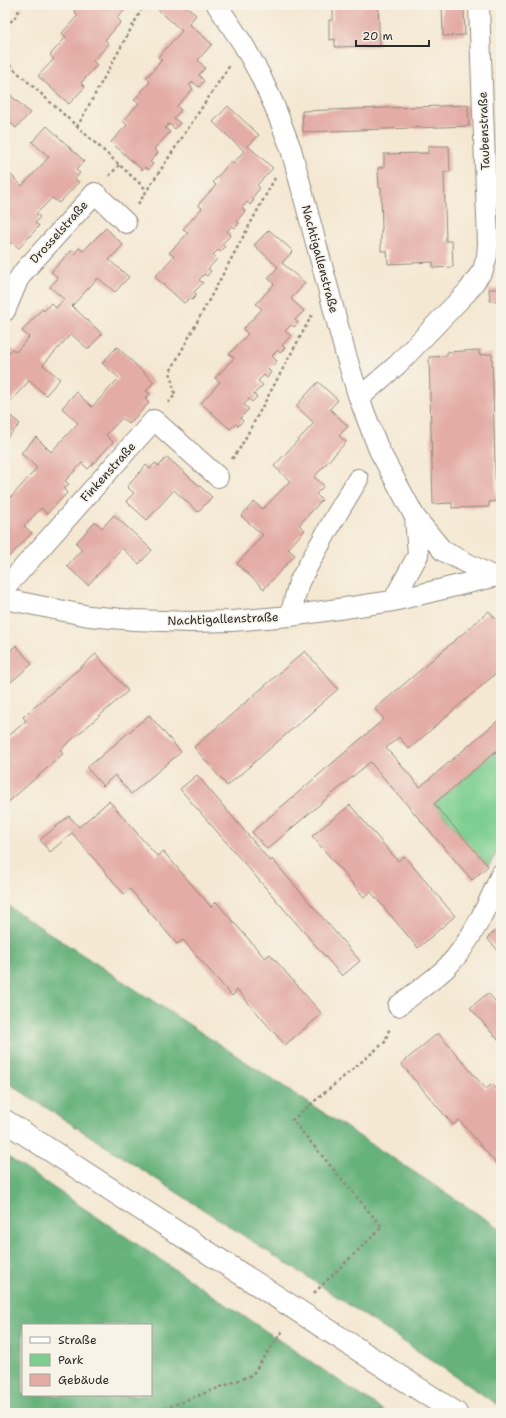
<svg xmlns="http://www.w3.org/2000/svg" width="506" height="1418" viewBox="0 0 506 1418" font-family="'Shantell Sans',sans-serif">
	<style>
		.green { fill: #7dcf91; stroke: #547d5e }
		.forest { fill: #66b27b; stroke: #486e53; fill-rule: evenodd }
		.building { fill: #e3aca4 }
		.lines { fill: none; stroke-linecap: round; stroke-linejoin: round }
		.street-casing { stroke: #908a7e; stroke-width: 22 }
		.secondary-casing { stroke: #908a7e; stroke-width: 24 }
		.path { stroke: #908a7e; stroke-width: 2.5; stroke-dasharray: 3 3; stroke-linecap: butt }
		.street { stroke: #fff; stroke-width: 20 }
		.secondary { stroke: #fff; stroke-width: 22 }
		.labels { text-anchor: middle; stroke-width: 3.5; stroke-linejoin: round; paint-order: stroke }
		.street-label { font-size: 12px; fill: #2b2b2b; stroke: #f7f3e8 }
	</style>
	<rect width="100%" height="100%" fill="#f7f3e8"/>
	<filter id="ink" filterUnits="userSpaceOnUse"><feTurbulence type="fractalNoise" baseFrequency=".025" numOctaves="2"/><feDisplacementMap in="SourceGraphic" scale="8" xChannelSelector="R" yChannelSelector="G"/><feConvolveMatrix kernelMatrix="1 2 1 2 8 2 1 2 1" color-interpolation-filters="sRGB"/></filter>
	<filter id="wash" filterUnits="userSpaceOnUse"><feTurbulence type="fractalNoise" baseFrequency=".012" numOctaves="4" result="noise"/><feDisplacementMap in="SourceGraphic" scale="16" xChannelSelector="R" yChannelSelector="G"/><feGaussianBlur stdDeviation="0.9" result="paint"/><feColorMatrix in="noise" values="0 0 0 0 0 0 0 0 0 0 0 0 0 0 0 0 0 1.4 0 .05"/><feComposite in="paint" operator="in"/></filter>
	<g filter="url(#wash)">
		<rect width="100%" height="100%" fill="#f4e8d2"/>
		<path class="green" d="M501,747V847L488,866L434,804Z"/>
		<path class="forest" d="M5,904L501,1229V1407L312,1280L5,1081Z
			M5,1155L387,1413H5ZM23,1325H151V1395H23Z"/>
		<g id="blocks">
			<path class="building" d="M80,5H129L117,18L121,22L105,40L109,44L93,61L97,65L81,83L85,87L69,104L38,76L54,59L50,55L66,37L62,33L78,15L74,11Z
				M155,5H185L196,15L189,24L212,44L198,60L205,68L199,75L204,81L199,87L193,82L189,85L193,89L177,106L181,110L174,118L180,123L175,129L169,124L165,128L170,132L154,149L158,153L150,162L153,164L148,170L145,167L142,170L111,142L127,125L123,121L139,103L134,100L150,82L146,78L162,60L158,57L182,31L154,6Z
				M333,5H378L380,46L335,47V39L329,40V20H333Z
				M442,5H464L465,35L443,36Z
				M5,90L30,113L16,128L5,118Z
				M468,105L469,126L303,132L302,111Z
				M228,106L259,135L248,146L273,168L257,185L260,188L252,198L254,200L250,205L247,202L242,208L245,211L237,221L239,223L235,228L232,226L227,231L231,235L222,244L225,247L220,252L218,250L213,255L217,259L208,269L211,271L207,276L204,274L199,280L203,283L194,292L197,295L192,300L190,298L184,303L155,277L174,256L169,253L188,233L183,229L202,208L198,205L216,185L213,182L231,161L233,164L244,151L213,122Z
				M47,126L84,161L76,170L80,173L75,179L79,182L59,203L52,198L36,214L40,217L35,223L39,226L19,248L12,242L5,249V206L9,202L5,198V173L7,171L22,186L49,157L32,142Z
				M428,146H449L450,172H444L446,241H452L453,267L433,268V262L388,264L387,251H381V230H382L381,188H379L378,168L384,167V154L428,153Z
				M106,228L123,245L109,260L129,277L115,292L98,278L72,306L102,334L88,349L71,334L43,365L60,379L46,395L29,381L5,407V357L12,349L16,352L29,337L22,331L42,309L44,311L51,303L56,308L64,299L50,287L58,278L51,272L71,251L74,254L79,248L83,251Z
				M269,230L293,251L282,263L305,283L291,299L304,311L295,320L298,323L294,327L291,325L285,331L291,336L282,345L285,348L280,353L278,350L272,356L277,361L268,370L271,372L267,378L264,375L258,381L263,385L254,394L257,397L252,402L249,399L244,405L249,409L240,418L243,421L238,426L236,424L230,429L201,403L220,382L215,378L234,358L229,354L248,334L243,329L262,309L256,304L274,284L268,278L278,267L254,245Z
				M489,289H499L500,301H490Z
				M117,347L154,382L146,391L150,394L145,399L149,403L129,424L122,418L106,435L113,442L88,469L82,463L65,481L69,484L64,489L67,493L47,514L41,508L24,526L32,533L7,559L5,558V491L11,497L37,468L21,453L36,437L51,452L78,423L62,408L76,392L92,407L119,378L102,363Z
				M479,350V355L492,354L496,501L489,502V507L452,508V503L433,504L429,357L447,356V352Z
				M318,382L338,400L330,409L348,426L339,436L346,442L314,477L324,486L316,494L322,500L299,525L305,530L288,549L295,555L264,589L237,564L263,535L241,516L254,502L263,509L290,481L274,466L314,423L296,406Z
				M5,411L20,424L5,440Z
				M167,457L212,497L198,512L174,490L147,520L126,501L134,493L127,487L146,465L150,469L155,463L159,466Z
				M114,515L152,550L139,564L122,548L88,585L67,566L82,549L76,543L95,522L102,528Z
				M489,611L501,625V669L409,749L399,737L386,748L420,787L501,718V747L434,804L488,866L472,880L370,762L267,849L252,832L384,719L375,709Z
				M16,645L32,664L5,687V648L9,652Z
				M305,651L338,689L227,786L194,747Z
				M96,654L128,691L60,750L63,754L5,805V739L26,721L23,717Z
				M149,715L181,752L131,794L115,775L103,786L87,768Z
				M197,775L270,861L272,859L360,961L342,976L180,789Z
				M109,801L157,856L163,851L211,907L216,902L265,958L270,954L322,1014L285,1045L237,990L232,996L183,940L177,944L130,889L124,894L72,833L50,852L40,840L69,816L79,827Z
				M350,805L398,861L404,856L455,916L418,948L371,892L364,897L312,836Z
				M501,926V954L487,938Z
				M488,993L501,1008V1043L470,1008Z
				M438,1033L486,1089L492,1084L501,1094V1169L459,1120L453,1125L401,1064Z"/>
		</g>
	</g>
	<g filter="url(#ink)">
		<use href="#blocks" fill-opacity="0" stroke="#908a7e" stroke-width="1"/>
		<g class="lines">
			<defs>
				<path id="street" d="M217,5L243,44L259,73L274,105L291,149L345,352L359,398L379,450L415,517L418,555L393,601
					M5,311L18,280L24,271L95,193L126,223
					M359,398L397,365L468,291L483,270L487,256L488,243L479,5
					M415,517L443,551L494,577
					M5,588L154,420L218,477
					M5,599L89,616L134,620L191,622L232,621L290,616L393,601L501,575
					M290,616L299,582L334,519L358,479
					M398,1006C414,993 433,981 448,966C471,942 488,905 501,874"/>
				<path id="secondary" d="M5,1121L456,1413"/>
			</defs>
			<use href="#street" class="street-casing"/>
			<use href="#secondary" class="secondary-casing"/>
			<path class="path" d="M5,25L14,19L22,5
				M5,61L147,190
				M77,127L144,5
				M109,176L119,165
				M138,204L230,65
				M168,403L175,395L170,372L275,178
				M232,459L240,448L312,315
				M314,1293L382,1227L292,1120L385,1042L390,1027
				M153,1413L252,1375L284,1329"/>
			<use href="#street" class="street"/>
			<use href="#secondary" class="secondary"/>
		</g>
	</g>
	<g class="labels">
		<g class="street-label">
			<text transform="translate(484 131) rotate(-92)" y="4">Taubenstraße</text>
			<text transform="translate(59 232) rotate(-48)" y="4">Drosselstraße</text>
			<text transform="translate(320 259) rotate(75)" y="4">Nachtigallenstraße</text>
			<text transform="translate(108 472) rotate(-48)" y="4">Finkenstraße</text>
			<text transform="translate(223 619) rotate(-2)" y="4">Nachtigallenstraße</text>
		</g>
	</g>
	<rect width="506" height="1418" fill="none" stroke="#f7f3e8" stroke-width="20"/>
	<rect x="22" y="1324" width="130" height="72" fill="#f7f3e8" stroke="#a5a39c"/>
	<rect x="30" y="1337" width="20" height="6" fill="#ffffff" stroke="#a5a39c"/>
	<text x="58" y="1344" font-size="12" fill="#2b2b2b">Straße</text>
	<rect x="30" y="1354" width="20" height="12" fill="#7dcf91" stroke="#a5a39c"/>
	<text x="58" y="1364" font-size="12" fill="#2b2b2b">Park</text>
	<rect x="30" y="1374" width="20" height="12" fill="#e3aca4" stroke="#a5a39c"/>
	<text x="58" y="1384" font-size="12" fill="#2b2b2b">Gebäude</text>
	<path d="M356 40v6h73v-6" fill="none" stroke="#2b2b2b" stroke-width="2"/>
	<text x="362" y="40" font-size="12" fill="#2b2b2b" stroke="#f7f3e8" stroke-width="3" paint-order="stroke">20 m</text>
</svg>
